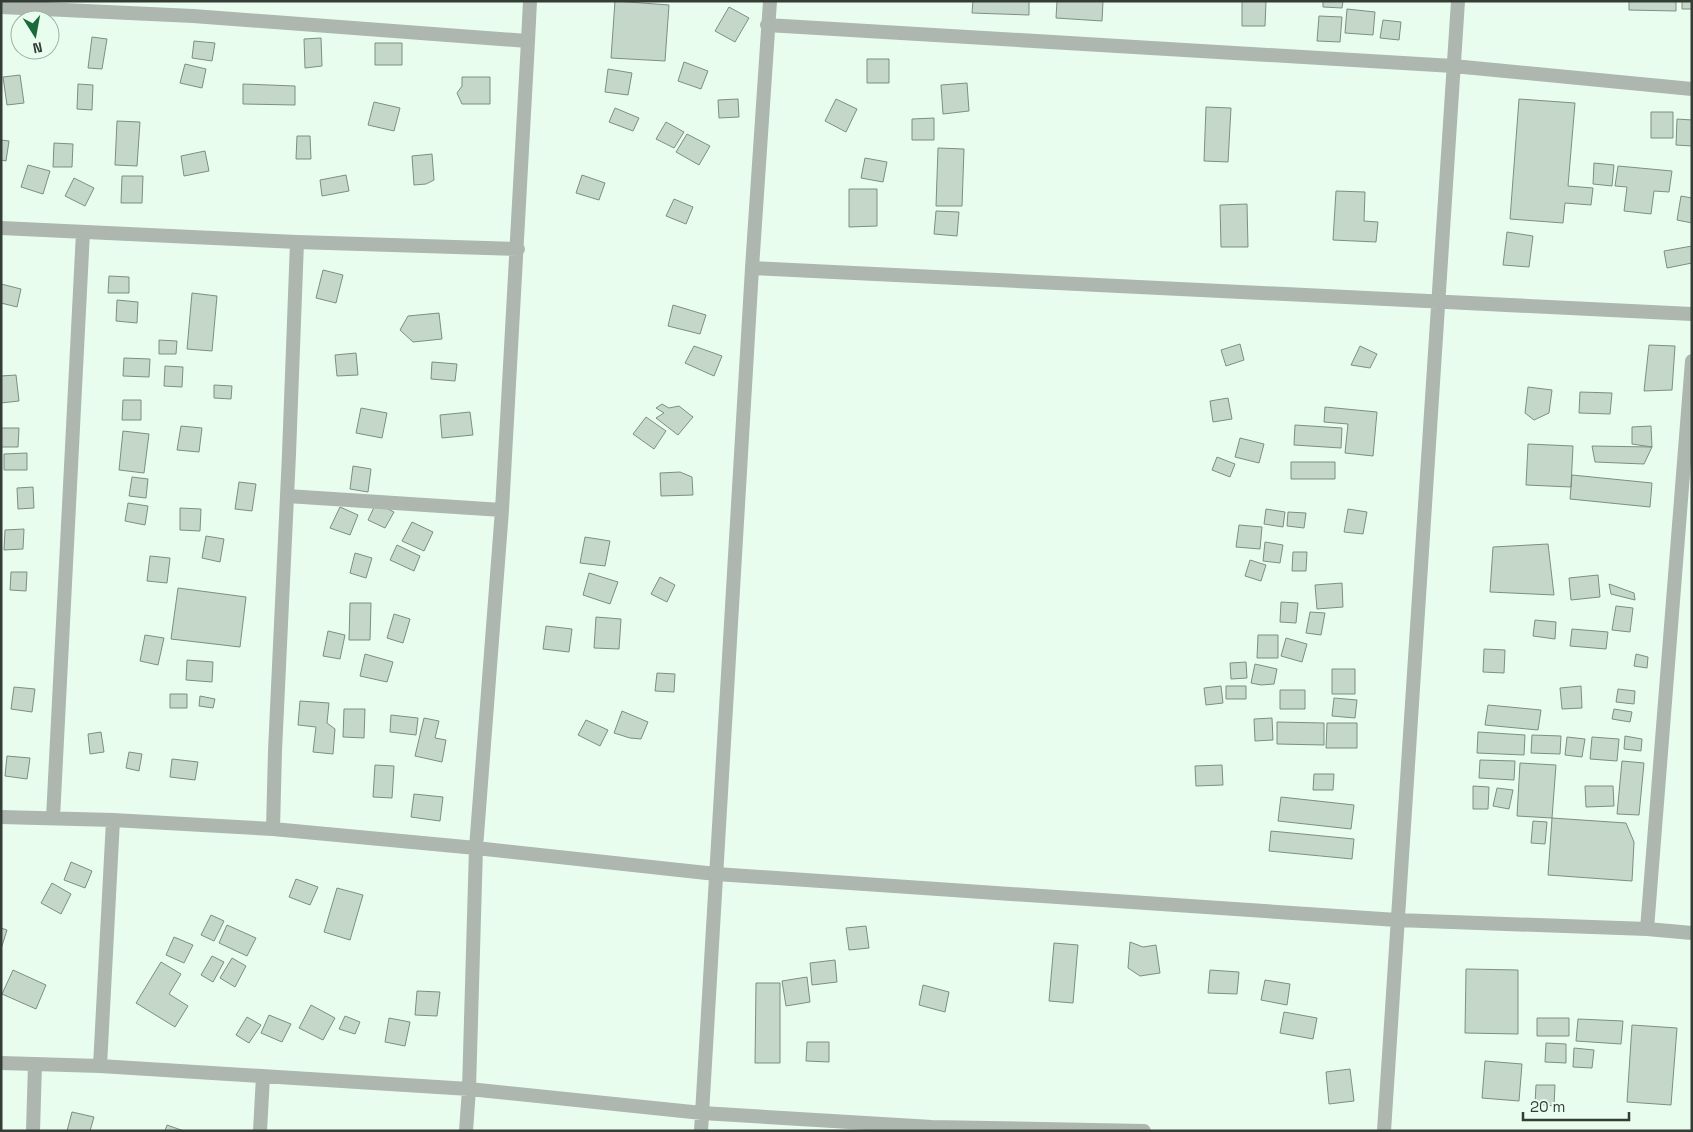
<svg xmlns="http://www.w3.org/2000/svg" width="1693" height="1132" viewBox="0 0 1693 1132" font-family="'Space Grotesk',sans-serif">
	<style>
		.building { fill: #c4d7c8; stroke: #7d8f81 }
		.lines { fill: none; stroke-linecap: round; stroke-linejoin: round }
		.minor { stroke: #adb6af; stroke-width: 14 }
	</style>
	<rect width="100%" height="100%" fill="#e9fdee"/>
	<path class="building" d="M615,1L669,5L665,61L611,58Z
		M973,1H1029V15L972,13Z
		M1057,1H1103L1102,21L1056,18Z
		M1242,1H1266L1265,26H1242Z
		M1323,1H1343L1342,8L1323,7Z
		M1629,1H1676V11L1629,10Z
		M1682,1H1692V9H1682Z
		M729,7L749,18L735,42L715,31Z
		M1347,9L1375,12L1373,35L1345,33Z
		M1319,16L1342,17L1340,42L1317,41Z
		M1383,20L1401,22L1399,40L1380,38Z
		M92,37L107,39L102,69L88,68Z
		M321,38L322,66L305,68L304,39Z
		M194,41L215,43L212,61L192,58Z
		M375,43H402V65H375Z
		M867,59H889V83H867Z
		M684,62L708,71L701,89L678,81Z
		M185,64L206,69L202,88L180,83Z
		M608,69L632,73L628,95L605,92Z
		M20,75L24,103L7,105L3,77Z
		M462,77H490V104H462L457,93L462,86Z
		M967,83L969,111L943,114L941,85Z
		M78,84L93,85L92,110L77,109Z
		M243,84L295,86V105L243,104Z
		M738,99L739,117L719,118L718,100Z
		M836,99L857,109L846,132L825,121Z
		M1519,99L1575,103L1568,186L1593,188L1591,205L1565,203L1563,223L1510,219Z
		M374,102L400,108L394,131L368,125Z
		M1206,107L1231,108L1228,162L1204,161Z
		M615,108L639,118L633,131L609,122Z
		M1651,112H1673V138H1651Z
		M934,118V140H912V119Z
		M1677,119L1692,120V146L1676,145Z
		M117,121L140,122L137,166L115,165Z
		M666,122L684,132L674,148L656,139Z
		M687,134L710,146L699,165L676,152Z
		M297,136H310L311,159H296Z
		M1,140L9,141L6,161L1,160Z
		M54,143L73,144L72,167H53Z
		M938,148L964,149L962,206H936Z
		M205,151L209,171L184,176L181,156Z
		M432,154L434,180L426,184L414,185L412,156Z
		M865,158L887,162L883,182L861,178Z
		M1594,163L1614,165L1612,186L1593,184Z
		M28,165L50,171L43,194L21,187Z
		M1618,166L1672,171L1669,192L1654,191L1651,214L1624,211L1627,187L1615,186Z
		M346,175L349,191L322,196L320,180Z
		M582,175L605,183L599,200L576,193Z
		M122,176H143L142,203H121Z
		M74,178L94,188L85,206L65,196Z
		M849,189H877V226L849,227Z
		M1336,191L1365,192L1364,221L1378,222L1376,242L1333,240Z
		M1681,196L1692,198V223L1677,220Z
		M674,199L693,207L686,224L666,216Z
		M1247,204L1248,247H1221L1220,205Z
		M936,211L959,212L957,236L934,234Z
		M1507,232L1533,236L1529,267L1503,265Z
		M1692,246V263L1667,268L1664,251Z
		M323,270L343,275L336,303L316,298Z
		M109,276L129,277V293H108Z
		M1,284L21,289L17,307L1,303Z
		M192,293L217,296L212,351L187,349Z
		M117,300L138,302L137,323L116,321Z
		M673,305L706,315L700,334L668,326Z
		M439,313L442,339L413,342L400,330L408,316Z
		M159,340L177,341L176,354H159Z
		M1240,344L1244,360L1226,366L1221,350Z
		M1649,345L1675,346L1672,390L1644,391Z
		M694,346L722,356L714,376L685,363Z
		M1360,346L1377,354L1370,368L1351,365Z
		M356,353L358,375L337,376L335,355Z
		M124,358L150,359L149,377L123,376Z
		M432,362L457,364L455,381L431,379Z
		M165,366L183,367L182,387L164,386Z
		M16,375L19,401L1,403V376Z
		M214,385L232,386L231,399L214,398Z
		M1528,387L1552,390L1549,413L1534,420L1525,413Z
		M1580,392L1612,393L1610,414L1579,413Z
		M1228,398L1232,419L1213,422L1210,401Z
		M123,400H141V420H122Z
		M662,404L669,408L679,406L693,417L678,435L656,418L664,413L656,408Z
		M1325,407L1377,412L1373,456L1345,453L1348,424L1324,422Z
		M361,408L387,413L382,438L356,433Z
		M470,412L473,435L442,438L440,415Z
		M646,417L666,431L654,449L633,434Z
		M1295,425L1342,428L1341,448L1294,445Z
		M181,426L202,428L199,452L177,450Z
		M1651,426L1652,447L1632,444V427Z
		M1,428H19L18,447H1Z
		M123,431L149,434L144,473L119,470Z
		M1240,438L1264,444L1259,463L1235,457Z
		M1528,444L1573,446L1571,487L1526,485Z
		M1592,446L1652,447L1644,464L1595,462Z
		M27,453V470H4V454Z
		M1217,457L1235,464L1230,477L1212,470Z
		M1291,462H1335V479H1291Z
		M353,466L371,469L368,492L350,489Z
		M680,472L692,477L693,495L661,496L660,473Z
		M1572,475L1652,483L1650,507L1570,499Z
		M132,477L148,479L146,498L129,496Z
		M239,482L256,484L252,511L235,509Z
		M33,487L34,508L18,509L17,488Z
		M128,503L148,506L145,525L125,521Z
		M376,503L394,512L385,528L368,520Z
		M340,507L358,515L350,535L330,528Z
		M180,508L201,509L200,531L180,530Z
		M1266,509L1285,512L1283,527L1264,524Z
		M1348,509L1367,512L1363,534L1344,532Z
		M1288,512L1306,513L1304,528L1287,526Z
		M412,522L433,532L424,551L402,541Z
		M1239,525L1262,527L1260,549L1236,547Z
		M24,529L23,549L4,550L5,530Z
		M206,536L224,539L220,562L202,558Z
		M585,537L610,541L605,566L580,563Z
		M1265,542L1283,545L1280,563L1263,561Z
		M1548,544L1554,595L1490,592L1493,547Z
		M397,545L420,556L414,571L390,560Z
		M1293,552H1307L1306,571H1292Z
		M355,553L372,558L366,578L350,573Z
		M150,556L170,558L167,583L147,581Z
		M1250,560L1266,565L1261,581L1245,576Z
		M11,572H27L26,591L10,590Z
		M589,573L618,582L610,604L583,595Z
		M1598,575L1600,597L1571,600L1569,578Z
		M660,577L675,585L667,602L651,594Z
		M1342,583L1343,607L1317,609L1315,585Z
		M1609,584L1634,593L1635,600L1611,594Z
		M178,588L246,597L240,647L171,639Z
		M1281,602L1298,603L1296,623L1280,622Z
		M350,603H371L370,640H349Z
		M1616,606L1633,608L1630,632L1612,630Z
		M1310,612L1325,613L1321,635L1306,633Z
		M394,614L410,619L403,643L387,638Z
		M596,617L621,619L619,649L594,648Z
		M1535,620L1556,622L1555,639L1533,636Z
		M546,626L572,629L569,652L543,649Z
		M1572,629L1608,632L1606,649L1570,646Z
		M328,631L345,635L340,659L323,656Z
		M145,635L164,638L158,665L140,661Z
		M1258,635H1278V658H1257Z
		M1286,638L1307,644L1302,662L1281,656Z
		M1484,649L1505,650L1504,673L1483,672Z
		M365,654L393,662L387,682L360,676Z
		M1636,654L1648,657L1647,668L1634,666Z
		M187,660L213,662L212,682L186,680Z
		M1246,662L1247,678L1231,679L1230,663Z
		M1255,664L1277,669L1274,684L1261,685L1251,683Z
		M1332,669H1355V694H1332Z
		M657,673L675,674L674,692L655,691Z
		M1221,686L1223,703L1206,705L1204,688Z
		M1226,686H1246V699H1226Z
		M1581,686L1582,708L1562,709L1560,688Z
		M14,687L35,689L32,712L11,709Z
		M1618,689L1635,691L1634,704L1616,702Z
		M1280,690H1305V709H1280Z
		M170,694H187V708H170Z
		M200,696L215,699L213,708L199,706Z
		M1334,698L1357,700L1355,718L1332,716Z
		M300,701L329,703L327,723L335,729L333,754L313,752L316,727L298,725Z
		M1488,705L1541,710L1538,730L1485,725Z
		M344,709H365L364,738L343,737Z
		M1614,709L1632,712L1630,722L1612,719Z
		M622,711L648,722L641,739L630,738L614,733Z
		M391,715L418,718L416,735L390,732Z
		M424,718L439,721L435,738L446,740L442,762L415,756Z
		M1272,718L1273,740L1255,741L1254,719Z
		M586,720L608,730L600,746L578,735Z
		M1277,722L1324,723V745L1277,744Z
		M1327,723H1357V748H1326Z
		M101,732L104,752L90,754L88,734Z
		M1478,732L1525,735L1524,755L1477,753Z
		M1532,735L1561,736L1560,754L1531,753Z
		M1625,736L1642,739L1641,751L1624,749Z
		M1567,737L1585,739L1582,757L1565,755Z
		M1592,737L1619,739L1617,761L1590,759Z
		M129,752L142,754L139,771L126,768Z
		M7,756L30,758L27,779L5,776Z
		M172,759L198,762L195,780L170,777Z
		M1480,760L1515,761L1514,780L1479,778Z
		M1622,761L1644,763L1639,815L1617,814Z
		M1520,763L1556,765L1552,818L1517,816Z
		M375,765L394,766L392,798L373,797Z
		M1222,765L1223,785L1196,786L1195,766Z
		M1314,774H1334L1333,790H1313Z
		M1473,786L1489,787L1488,809H1473Z
		M1585,786H1613L1614,806L1586,807Z
		M1497,788L1513,790L1509,809L1493,806Z
		M414,794L443,797L440,821L411,817Z
		M1281,797L1354,805L1351,829L1278,821Z
		M1552,818L1626,823L1634,842L1632,881L1548,875Z
		M1533,821L1547,822L1545,844L1531,843Z
		M1271,831L1354,839L1352,859L1269,851Z
		M71,862L92,871L85,888L64,880Z
		M296,879L318,887L310,905L289,897Z
		M52,883L71,894L61,914L41,903Z
		M337,888L363,895L350,940L324,932Z
		M211,915L224,921L214,941L201,935Z
		M227,925L256,938L247,956L219,943Z
		M866,926L869,948L849,950L846,928Z
		M1,928L7,930L1,949Z
		M174,937L193,945L184,963L166,955Z
		M1130,942L1143,947L1156,945L1160,973L1140,976L1128,968Z
		M1054,943L1078,945L1073,1003L1049,1001Z
		M212,956L224,962L213,982L201,975Z
		M232,958L246,966L235,987L220,978Z
		M835,960L837,982L812,985L810,963Z
		M161,962L181,974L169,994L188,1006L175,1027L136,1003Z
		M1466,969L1518,970V1034L1465,1033Z
		M13,970L46,985L36,1009L2,994Z
		M1210,970L1239,972L1237,994L1208,993Z
		M807,977L810,1002L786,1006L782,981Z
		M1265,980L1290,984L1287,1005L1261,1000Z
		M756,983H780V1063H755Z
		M923,985L949,992L945,1012L919,1005Z
		M417,991L440,992L437,1016L415,1015Z
		M311,1005L335,1018L323,1040L299,1028Z
		M1284,1012L1317,1018L1313,1039L1280,1033Z
		M269,1015L291,1024L282,1042L261,1033Z
		M345,1016L360,1022L355,1034L339,1029Z
		M247,1017L261,1025L249,1043L236,1035Z
		M389,1018L410,1022L405,1046L385,1042Z
		M1537,1018H1569V1036H1537Z
		M1578,1019L1623,1021L1621,1044L1576,1041Z
		M1632,1025L1677,1028L1671,1105L1627,1102Z
		M807,1042H829V1062L806,1061Z
		M1546,1043L1566,1044V1063L1545,1062Z
		M1574,1048L1594,1050L1592,1068L1573,1067Z
		M1485,1061L1522,1064L1519,1101L1482,1098Z
		M1350,1069L1354,1101L1329,1104L1326,1072Z
		M1536,1085H1555L1554,1106L1535,1104Z
		M72,1112L94,1117L90,1131H67Z
		M167,1125L184,1131H165Z"/>
	<g class="lines">
		<path class="minor" d="M1,7L193,16L528,41L502,510L476,848L469,1089L466,1131
			M767,25L1453,66L1692,89
			M528,41L530,1
			M1,228L297,242L518,249
			M752,268L1692,314
			M287,496L502,510
			M1,817L113,820L273,829L476,848L716,874L1397,920L1647,929L1692,933
			M53,818L83,232
			M273,829L275,751L289,454L297,242
			M1647,929L1692,361
			M1,1063L100,1066L469,1089L702,1113L932,1127L1144,1131
			M100,1066L113,820
			M33,1131L35,1064
			M260,1131L263,1076
			M701,1131L752,268L770,1
			M1384,1131L1458,1"/>
	</g>
	<rect width="1693" height="1132" fill="none" stroke="#343c36" stroke-width="5"/>
	<g transform="translate(35 35) rotate(169)"><circle r="24" fill="#e9fdee" stroke="#a1b0a4"/>
	<path d="M0-4L9 19L0 12L-9 19Z" fill="#1a6b3c"/>
	<text y="-8" font-size="14" font-weight="bold" text-anchor="middle" fill="#343c36">N</text>
	</g>
	<path d="M1523 1112v8h106v-8" fill="none" stroke="#343c36" stroke-width="2.5"/>
	<text x="1530" y="1112" font-size="15" fill="#343c36" stroke="#e9fdee" stroke-width="4" paint-order="stroke">20 m</text>
</svg>
